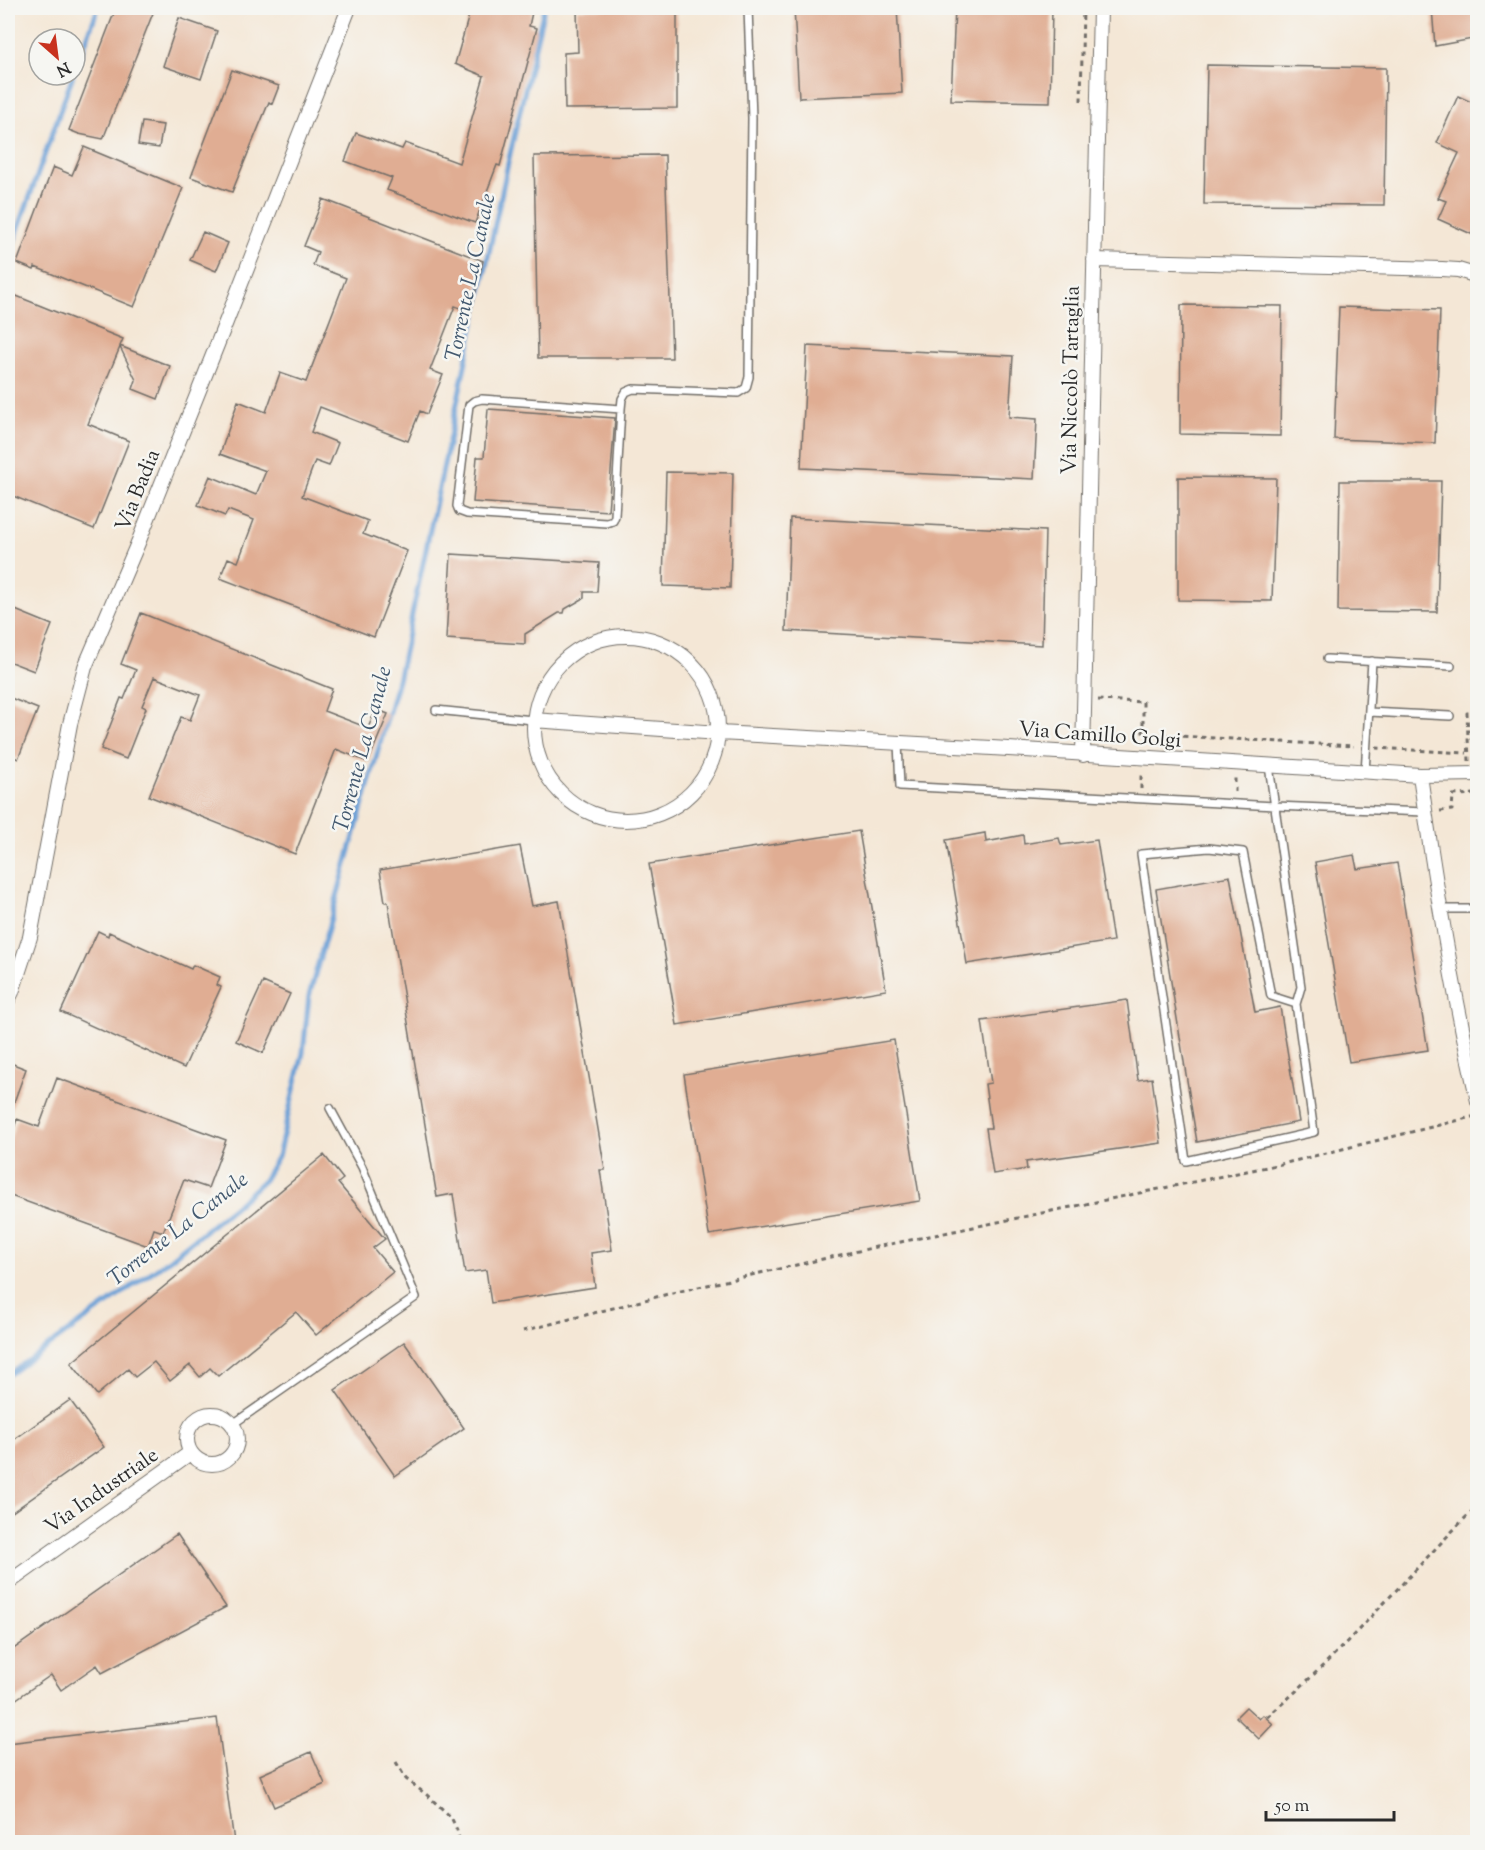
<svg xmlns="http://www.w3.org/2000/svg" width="1485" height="1850" viewBox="0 0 1485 1850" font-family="'Sorts Mill Goudy',serif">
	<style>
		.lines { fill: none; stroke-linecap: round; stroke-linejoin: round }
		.stream { stroke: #679ed5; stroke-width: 5 }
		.building { fill: #e0ad93 }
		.lane-casing { stroke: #716d67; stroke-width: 10 }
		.street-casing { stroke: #716d67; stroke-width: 16 }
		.path { stroke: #716d67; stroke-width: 3; stroke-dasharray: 4.5 4.5; stroke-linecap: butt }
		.lane { stroke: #fff; stroke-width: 7 }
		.street { stroke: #fff; stroke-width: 14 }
		.labels { text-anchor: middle; stroke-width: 5; stroke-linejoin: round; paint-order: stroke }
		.street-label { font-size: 21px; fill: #2b2b2b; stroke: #f6f6f2 }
		.water-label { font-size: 22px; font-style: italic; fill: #43596f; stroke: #f6f6f2 }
	</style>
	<rect width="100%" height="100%" fill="#f6f6f2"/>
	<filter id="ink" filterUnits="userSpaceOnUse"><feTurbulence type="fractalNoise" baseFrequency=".0167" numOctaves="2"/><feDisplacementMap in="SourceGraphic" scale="12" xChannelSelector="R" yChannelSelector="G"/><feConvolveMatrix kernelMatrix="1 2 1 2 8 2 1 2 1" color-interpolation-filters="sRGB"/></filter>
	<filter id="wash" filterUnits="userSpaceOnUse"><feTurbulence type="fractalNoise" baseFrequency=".008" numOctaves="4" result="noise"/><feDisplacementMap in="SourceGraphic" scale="24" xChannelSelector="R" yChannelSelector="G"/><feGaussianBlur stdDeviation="1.35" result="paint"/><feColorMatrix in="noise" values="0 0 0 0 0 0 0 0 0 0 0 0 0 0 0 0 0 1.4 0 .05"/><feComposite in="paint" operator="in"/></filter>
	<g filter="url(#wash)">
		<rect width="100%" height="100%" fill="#f4e7d6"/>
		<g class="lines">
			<path class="stream" d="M75,71L98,8
				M8,258L73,75
				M8,1375L170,1259L240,1202L264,1180L278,1156L303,1053L309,996L399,676L510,154L544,8"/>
		</g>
		<g id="blocks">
			<path class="building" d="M116,8H155L103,139L79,134L69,130Z
				M471,8H533L529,26L537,28L500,166L497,165L475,223L387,190L392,178L345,161L356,133L402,149L405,143L459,163L484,76L455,64Z
				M677,8V108L565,109L564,53L578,52L577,9Z
				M794,8H897L902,93L799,98Z
				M955,8H1052L1050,102L951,100Z
				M1432,8H1478V38L1435,46Z
				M179,18L217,31L201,79L163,66Z
				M1207,65L1386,68L1384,205L1204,204Z
				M232,70L279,86L272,104L269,102L232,192L191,177Z
				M1458,96L1478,105V237L1438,219L1446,201L1438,198L1459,153L1437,143Z
				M142,122L163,125L159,148L138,145Z
				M84,147L183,188L134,307L35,267L34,270L17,263L53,167L72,175Z
				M665,155L672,358H538L534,156Z
				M323,199L483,261L471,312L455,306L430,370L443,375L427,414L420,411L408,441L320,407L311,432L338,443L329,466L315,461L302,496L368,521L363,534L407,551L374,637L220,578L228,558L238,562L254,520L228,510L225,516L198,505L210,476L256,495L266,471L220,454L238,401L266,412L280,373L306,382L346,278L313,265L318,252L304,246Z
				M203,232L228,243L216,271L190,260Z
				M14,295L123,339L120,346L170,366L158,399L133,389L136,380L120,347L88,424L129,441L94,529L8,494V311Z
				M1181,305L1282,306L1280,436L1180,434Z
				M1339,307L1440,310L1435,443L1334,439Z
				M807,346L1013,356L1009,417L1037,419L1034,479L801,468Z
				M488,409L615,418L608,511L473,502L477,457H484Z
				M666,472L733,473L730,588L663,586Z
				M1178,477L1276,478L1272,601L1178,600Z
				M1340,481H1441L1437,612L1338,611Z
				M790,518L1045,531L1042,645L786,631Z
				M451,554L599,563L597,592H584V598L565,609L564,613H559L525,634V644L446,639Z
				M8,607L52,625L34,671L8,661Z
				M141,613L332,689L324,711L368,728L376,709L388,714L368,762L336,749L295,854L149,796L181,717L190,720L200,695L154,677L142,706L146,708L126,759L101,749L121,698L124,699L136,670L121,664Z
				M8,697L38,709L18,759L8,754Z
				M859,831L886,990L677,1025L649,864Z
				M985,833L986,842L1023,835L1024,844L1059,838L1061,845L1097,840L1113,941L967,964L946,840Z
				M520,846L532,906L559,901L605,1170H600L612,1250L591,1253L595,1287L491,1303L486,1270L465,1273L453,1194L437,1197L388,902H385L380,870Z
				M1354,855L1357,869L1397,863L1428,1050L1349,1062L1315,862Z
				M1230,876L1255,1012L1280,1007L1299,1122L1197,1142L1156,889Z
				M98,931L108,936L109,932L191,969L193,965L220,977L217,985L221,987L184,1068L61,1012Z
				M263,982L290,994L263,1053L236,1041Z
				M1127,1000L1138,1080L1152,1078L1161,1143L1026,1162L1027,1169L993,1174L986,1128H991L985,1084L991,1083L982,1021Z
				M894,1040L920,1201L709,1235L684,1074Z
				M8,1062L26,1069L9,1116L8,1115Z
				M57,1078L226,1140L208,1188L184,1180L163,1232L154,1229L148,1246L8,1195V1146L17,1119L39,1127Z
				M324,1155L343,1179L338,1183L385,1239L373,1248L393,1272L316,1335L296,1312L218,1376L210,1368L200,1377L190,1365L170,1381L154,1362L135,1377L128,1369L97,1395L71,1363Z
				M404,1342L464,1428L395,1476L335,1390Z
				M70,1400L104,1447L8,1515V1444Z
				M177,1534L226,1607L102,1673L97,1665L61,1690L51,1675L12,1702L8,1695V1653Z
				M1246,1707L1259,1719L1263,1715L1273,1724L1259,1739L1236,1717Z
				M217,1718L234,1842H8V1743Z
				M311,1752L325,1784L274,1807L260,1775Z"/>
		</g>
	</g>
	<g filter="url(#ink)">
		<use href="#blocks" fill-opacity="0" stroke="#716d67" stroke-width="1.5"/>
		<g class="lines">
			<defs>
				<path id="lane" d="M621,409L482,399L474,401L469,405L457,506L459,511L467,514L607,523L613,521L615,516L621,409L622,399L626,392L633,389L738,393L746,388L749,377L752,118L748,8
					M1327,659L1451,666
					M436,710L533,720
					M1369,712L1450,716
					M898,743L900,786L1275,806L1425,812
					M1269,766L1301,987L1296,1004
					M1365,772L1372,661
					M1209,848L1243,852L1271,996L1296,1004L1314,1132L1186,1161L1141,854Z
					M1441,909H1478
					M233,1424L416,1297L362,1167L330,1108"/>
				<path id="street" d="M1094,260L1442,269L1458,270L1478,276
					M534 728a92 92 0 1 1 184 0a92 92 0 1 1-184 0Z
					M533,720L719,733L992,748L1420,775L1478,774
					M1083,755L1100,8
					M1420,775C1435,883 1453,995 1478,1101
					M8,1000L12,992L30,937L70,724L85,667L138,543L217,345L349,8
					M187 1439a25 25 0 1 1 50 0a25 25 0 1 1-50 0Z
					M8,1583L190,1453"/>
			</defs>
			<use href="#lane" class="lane-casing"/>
			<use href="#street" class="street-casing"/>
			<path class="path" d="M1081,101L1083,8
				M1098,700L1143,702V734L1354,746
				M1376,748L1467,753
				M1469,761L1467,713H1478
				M1141,789V771
				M1235,792V777
				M1440,811L1452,810L1453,795L1478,794
				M523,1331L676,1292L876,1247L1286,1163L1476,1116
				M1267,1717C1343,1652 1407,1576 1478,1505
				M396,1762L406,1779L427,1795L451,1817L457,1830L460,1842"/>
			<use href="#lane" class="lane"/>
			<use href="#street" class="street"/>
		</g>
	</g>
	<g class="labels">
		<g class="street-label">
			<text transform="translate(1070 380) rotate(-89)" y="7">Via Niccolò Tartaglia</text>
			<text transform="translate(137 490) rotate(-68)" y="7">Via Badia</text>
			<text transform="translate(1100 734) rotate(4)" y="7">Via Camillo Golgi</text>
			<text transform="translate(101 1490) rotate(-35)" y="7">Via Industriale</text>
		</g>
		<g class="water-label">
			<text transform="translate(469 277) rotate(-78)" y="8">Torrente La Canale</text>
			<text transform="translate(361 749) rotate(-75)" y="8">Torrente La Canale</text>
			<text transform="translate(177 1228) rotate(-38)" y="8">Torrente La Canale</text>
		</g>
	</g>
	<rect width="1485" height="1850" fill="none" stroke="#f6f6f2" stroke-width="30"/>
	<g transform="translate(57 57) rotate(152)"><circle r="28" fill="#f6f6f2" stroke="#a5a5a2" stroke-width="1.5"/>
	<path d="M0-4.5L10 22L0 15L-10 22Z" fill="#c8321e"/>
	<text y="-9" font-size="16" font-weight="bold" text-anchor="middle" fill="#2b2b2b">N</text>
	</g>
	<path d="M1266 1811v9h128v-9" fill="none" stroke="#2b2b2b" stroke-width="3"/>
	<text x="1275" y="1811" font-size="18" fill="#2b2b2b" stroke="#f6f6f2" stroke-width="4.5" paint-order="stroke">50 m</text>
</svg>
